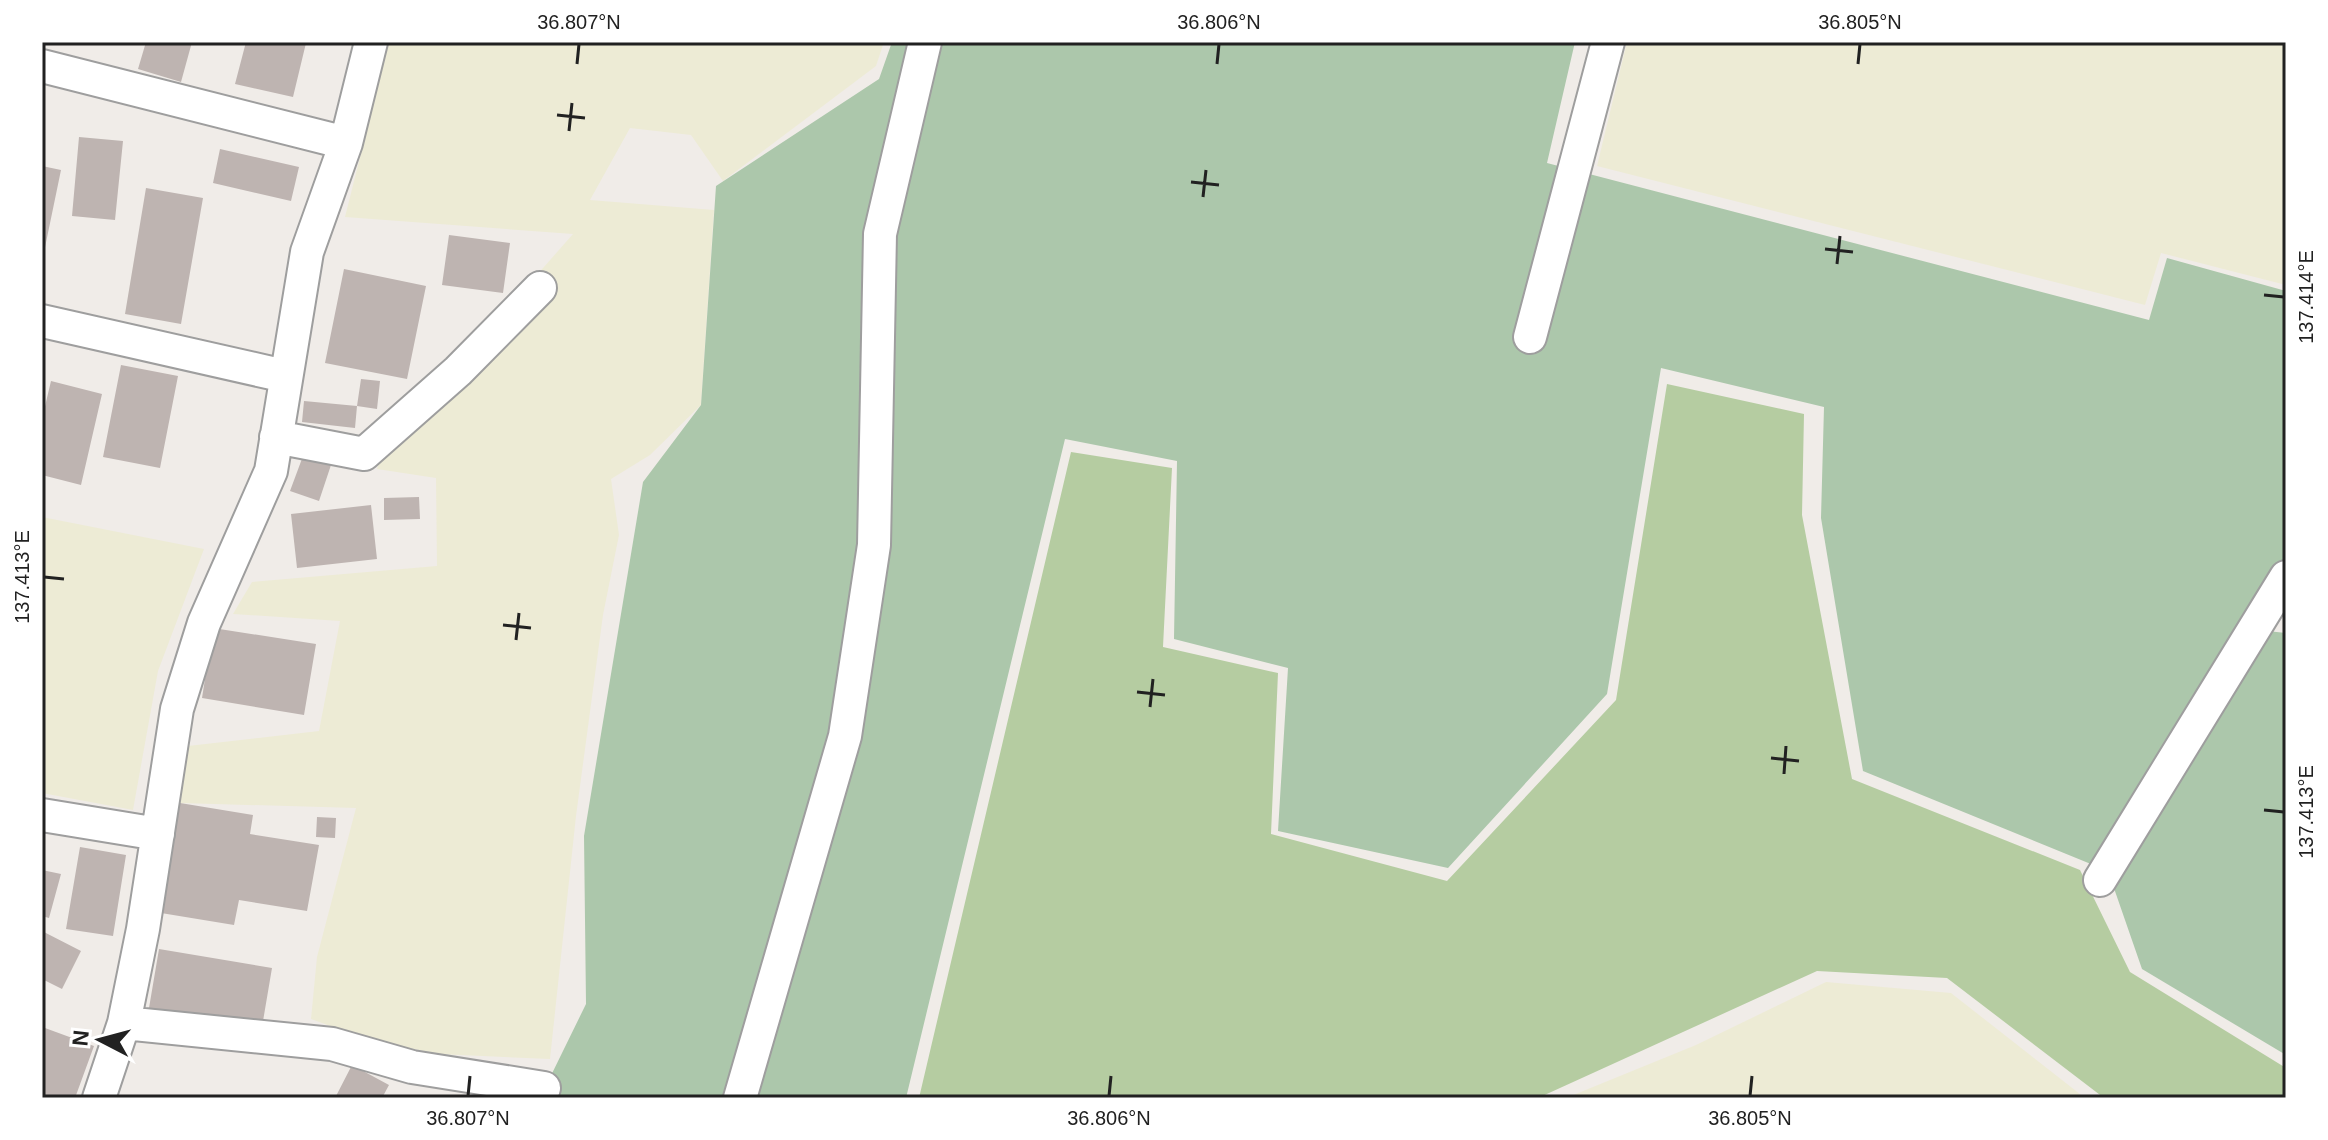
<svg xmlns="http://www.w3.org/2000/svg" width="2328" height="1140" viewBox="0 0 2328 1140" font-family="Helvetica,sans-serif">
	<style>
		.farmland { fill: #edebd5 }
		.forest { fill: #b5cca1 }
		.cemetery { fill: #acc7ab }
		.building { fill: #beb4b1 }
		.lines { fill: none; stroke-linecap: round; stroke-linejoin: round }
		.street-casing { stroke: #9e9e9e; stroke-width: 36 }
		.street { stroke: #fff; stroke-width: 32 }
		.ticks { fill: none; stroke: #212121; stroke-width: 3 }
		.neatline { fill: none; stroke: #212121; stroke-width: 3 }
		.ticks-label { font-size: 20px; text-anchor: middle; fill: #212121 }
	</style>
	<rect width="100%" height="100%" fill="#f0ece8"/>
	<path class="farmland" d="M389,42H884L876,66L723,181L691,135L630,128L590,200L714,210L701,405L650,455L611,479L619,535L603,615L576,816L550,1059L438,1054L366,1039L311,1019L317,957L356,808L180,803L188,746L319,731L340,621L233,614L252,582L437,566L436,478L377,469L382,451L573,234L345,217Z
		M1627,42H2286V285L2161,253L2145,305L1597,166Z
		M42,517L204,549L158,671L133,810L42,793Z
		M1826,982L1951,993L2085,1098H1566L1696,1045Z"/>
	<path class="forest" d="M1667,384L1804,414L1802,515L1852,779L2080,870L2130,972L2286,1068V1098H2104L1947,978L1817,971L1538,1098H919L1071,452L1172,468L1163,647L1278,673L1271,834L1447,881L1616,700Z"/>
	<path class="cemetery" d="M892,42H1575L1547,163L2149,320L2167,258L2286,291V572L2258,630L2286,633V1055L2142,969L2108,871L1863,771L1821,518L1824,407L1661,368L1607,694L1448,868L1278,831L1288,668L1174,639L1177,461L1065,439L906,1098H540L586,1004L584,836L643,482L701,405L716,186L879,79Z"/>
	<path class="building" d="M146,42H192L181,82L138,69Z
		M246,42L306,43L293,97L235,84Z
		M79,137L123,141L115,220L72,216Z
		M220,149L299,167L291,201L213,183Z
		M42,166L61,170L43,257H42Z
		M146,188L203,198L181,324L125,314Z
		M449,235L510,243L503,293L442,285Z
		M344,269L426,286L407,379L325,363Z
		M121,365L178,376L160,468L103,457Z
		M361,379L380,381L377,409L357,406Z
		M51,381L102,394L81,485L42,475V419Z
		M304,401L357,406L355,428L302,422Z
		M303,456L331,465L319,501L290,491Z
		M419,497L420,519L384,520V498Z
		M371,505L377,559L297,568L291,514Z
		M213,628L316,644L304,715L202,698Z
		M180,803L253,815L250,834L319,845L307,911L239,900L234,925L161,913Z
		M317,817L336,818L335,838L316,837Z
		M80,847L126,855L113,936L66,929Z
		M42,870L61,874L49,918L42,916Z
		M42,931L81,951L62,989L42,979Z
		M159,949L272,968L262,1027L149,1008Z
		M45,1028L94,1046L75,1098H42V1035Z
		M352,1065L389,1085L382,1098H335Z"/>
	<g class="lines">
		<defs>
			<path id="street" d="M42,66L346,143
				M42,321L285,376
				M1530,337L1608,42
				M276,437L364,454L458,371L540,288
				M42,815L158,834
				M2100,880L2286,577
				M124,1023L332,1044L412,1067L544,1088
				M99,1098L124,1023L143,929L177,709L204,623L271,471L307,252L346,143L371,42
				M740,1098L845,736L874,545L880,234L925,42"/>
		</defs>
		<use href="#street" class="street-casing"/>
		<use href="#street" class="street"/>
	</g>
	<path class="ticks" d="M577,64L579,44M1217,64L1219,44M1858,64L1860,44M557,115L585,118M569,131L572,103M1191,182L1219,185M1203,197L1206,170M1825,249L1853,252M1837,264L1840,236M2264,295L2284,297M44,577L64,579M503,625L531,628M516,640L519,613M1137,692L1165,695M1150,707L1153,679M1771,758L1799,761M1784,774L1786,746M2264,810L2284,812M468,1096L470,1076M1109,1096L1111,1076M1750,1096L1752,1076"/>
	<rect width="2328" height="1140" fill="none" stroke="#ffffff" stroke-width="88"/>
	<g transform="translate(100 1040) rotate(276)" stroke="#ffffff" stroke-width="6" paint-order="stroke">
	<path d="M0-6L14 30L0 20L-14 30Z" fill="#212121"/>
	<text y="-12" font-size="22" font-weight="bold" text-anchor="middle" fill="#212121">N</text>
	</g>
	<rect x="44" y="44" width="2240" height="1052" class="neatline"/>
	<g class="ticks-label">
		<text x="579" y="29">36.807°N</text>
		<text x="1219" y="29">36.806°N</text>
		<text x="1860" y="29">36.805°N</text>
		<text transform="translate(2306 297) rotate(-90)" y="7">137.414°E</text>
		<text transform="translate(22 577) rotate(-90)" y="7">137.413°E</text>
		<text transform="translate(2306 812) rotate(-90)" y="7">137.413°E</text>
		<text x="468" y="1125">36.807°N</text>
		<text x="1109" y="1125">36.806°N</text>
		<text x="1750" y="1125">36.805°N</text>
	</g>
</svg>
